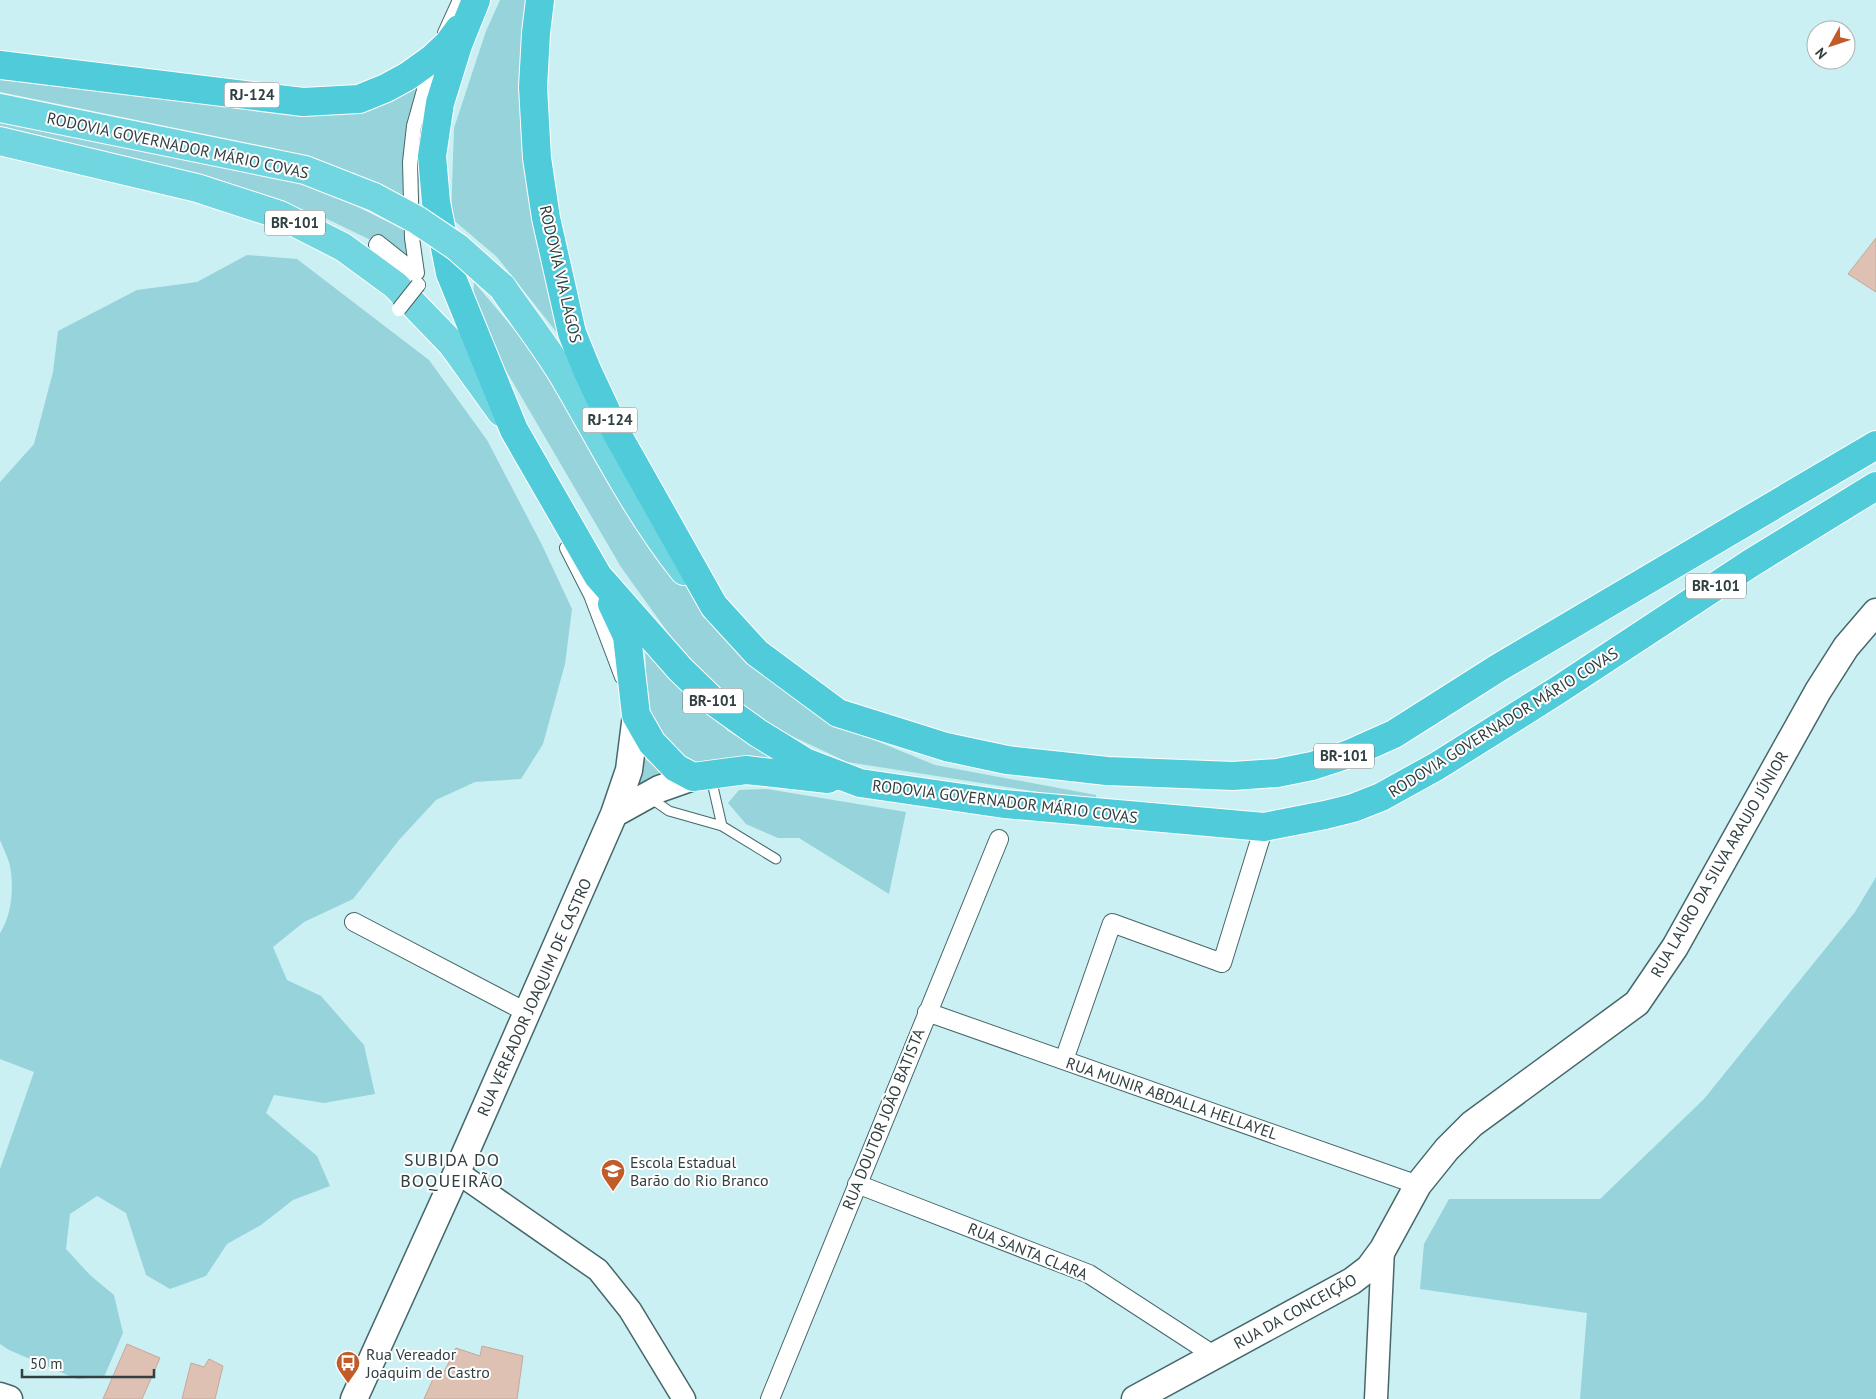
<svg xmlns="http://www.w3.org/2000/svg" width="1876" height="1399" viewBox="0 0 1876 1399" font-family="'PT Sans',sans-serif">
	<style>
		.green { fill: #97d3da }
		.building { fill: #dfc1b4; stroke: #c5a89b }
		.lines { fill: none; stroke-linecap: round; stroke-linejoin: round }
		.service-casing { stroke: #46676a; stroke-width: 11 }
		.pedestrian-casing { stroke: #46676a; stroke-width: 16 }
		.minor-casing { stroke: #46676a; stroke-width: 20 }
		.tertiary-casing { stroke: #46676a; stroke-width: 25 }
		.secondary-casing { stroke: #46676a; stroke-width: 29 }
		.trunk-casing { stroke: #fff; stroke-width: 30 }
		.motorway-casing { stroke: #fff; stroke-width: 30 }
		.service { stroke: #fff; stroke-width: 9 }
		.pedestrian { stroke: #fff; stroke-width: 14 }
		.minor { stroke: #fff; stroke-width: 18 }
		.tertiary { stroke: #fff; stroke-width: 22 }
		.secondary { stroke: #fff; stroke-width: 26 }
		.trunk { stroke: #72d6e0; stroke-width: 28 }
		.motorway { stroke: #4fcbd9; stroke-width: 28 }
		.pedestrian-bridge-casing { stroke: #46676a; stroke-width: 16; stroke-linecap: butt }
		.trunk-bridge-casing { stroke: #fff; stroke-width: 30; stroke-linecap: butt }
		.pedestrian-bridge { stroke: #fff; stroke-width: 14 }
		.trunk-bridge { stroke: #72d6e0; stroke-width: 28 }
		.labels { text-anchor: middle; stroke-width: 4; stroke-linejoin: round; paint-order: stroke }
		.shield { fill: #fff; stroke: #6f797a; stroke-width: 1 }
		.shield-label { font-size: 15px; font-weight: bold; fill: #313f41 }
		.street-label { font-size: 16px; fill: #313f41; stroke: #fff }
		.poi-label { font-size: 16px; fill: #313f41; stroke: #fff; text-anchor: start }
		.neighbourhood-label { font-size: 18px; letter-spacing: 1px; fill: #313f41; stroke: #fff }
	</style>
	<rect width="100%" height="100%" fill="#cbf0f4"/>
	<path class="green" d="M500,0H535L562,339L497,257L451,218L454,128L486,31Z
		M447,65L424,138L416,202L354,173L273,148L0,92V80L317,116L379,107Z
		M0,118L185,153L326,191L414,235L416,262L319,215L202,175L0,126Z
		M247,255L297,259L429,360L487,440L542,545L572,609L565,664L543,744L521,779L475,782L436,800L399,840L353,899L304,922L273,947L287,980L321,996L364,1045L375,1094L324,1103L274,1095L266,1113L317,1156L330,1186L293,1200L261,1225L227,1244L206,1276L170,1289L146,1275L126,1213L97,1196L70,1214L66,1249L90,1275L114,1295L123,1333L104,1377L77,1379L9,1350L0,1344V1169L34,1072L0,1059V933C12,915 14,887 10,866C8,857 3,848 0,840V482L34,444L53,372L58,331L137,290L197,282Z
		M474,282L534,353L672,568L835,724L935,765L1096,795V801L847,762L747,715L682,652L621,567L505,369L473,298Z
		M645,642L673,677L728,731L784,764L735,759L694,762L672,756L647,710Z
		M643,757L665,776L631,796Z
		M767,789L906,812L889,894L799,838H778L746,824L728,803L739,790Z
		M1876,877V1399H1580L1587,1313L1420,1289L1424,1244L1449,1199H1600L1704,1099L1855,912Z"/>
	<path class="building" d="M1876,238V292L1848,274Z
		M127,1344L160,1358L142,1399H103Z
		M482,1346L523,1356L517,1399H424L438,1368L444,1372L456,1348L480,1356Z
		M209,1359L223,1366L215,1399H182L191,1363L204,1367Z"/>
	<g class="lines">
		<defs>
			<path id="service" d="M711,778L722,826
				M649,797L669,811L722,826L776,859"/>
			<path id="pedestrian" d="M445,33L460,0
				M418,285L376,245L378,242L417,273L412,238L410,162L414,126L432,62
				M567,548L591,595L622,677"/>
			<path id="minor" d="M354,922L526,1012
				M927,1012L1418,1185
				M1064,1060L1112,923L1222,963L1264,827
				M857,1184L1089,1274L1215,1356
				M770,1399L999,839"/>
			<path id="tertiary" d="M457,1172L598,1270L630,1310L684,1399
				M1376,1399L1383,1249"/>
			<path id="secondary" d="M614,814L659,789L693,777
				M0,1396L9,1399
				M354,1399L457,1172L614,814L629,770L636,715
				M1135,1399L1352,1281L1369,1268L1383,1249L1418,1185L1447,1149L1472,1124L1637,1003L1675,947L1818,691L1846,647L1876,612"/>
			<path id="trunk" d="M0,108L305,170L374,197
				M0,141L197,188L280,215L343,247L395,285L452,344L501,412
				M502,287C522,316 545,345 563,375C602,441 636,511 684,571"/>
			<path id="motorway" d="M476,0L458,45L440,103L432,156L436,202L450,273L514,430L598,576L680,669L712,700L758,733L805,762L860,783L1004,804L1264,827L1325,815L1353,808L1381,797L1437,766L1558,690L1751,563L1876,486
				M540,0L536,33L533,87L537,158L546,218L572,333L587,370L616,432L714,606L757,653L838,713L946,747L1007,760L1107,771L1233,776L1277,773L1312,766L1349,754L1394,734L1498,668L1876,445
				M0,65L303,102L359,99L386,88L408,76L433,58L448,44L459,29
				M612,604L627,636L636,715L652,743L676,768L693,777L746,770L828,779"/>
		</defs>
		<use href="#service" class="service-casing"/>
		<use href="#pedestrian" class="pedestrian-casing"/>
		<use href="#minor" class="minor-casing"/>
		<use href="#tertiary" class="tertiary-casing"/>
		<use href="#secondary" class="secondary-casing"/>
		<use href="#trunk" class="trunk-casing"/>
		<use href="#motorway" class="motorway-casing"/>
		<use href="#service" class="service"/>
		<use href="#pedestrian" class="pedestrian"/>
		<use href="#minor" class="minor"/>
		<use href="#tertiary" class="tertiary"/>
		<use href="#secondary" class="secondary"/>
		<use href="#trunk" class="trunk"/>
		<use href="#motorway" class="motorway"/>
		<defs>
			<path id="pedestrian-bridge" d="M399,309L418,285"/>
			<path id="trunk-bridge" d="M374,197L417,220L457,247L502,287"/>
		</defs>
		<use href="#pedestrian-bridge" class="pedestrian-bridge-casing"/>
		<use href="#trunk-bridge" class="trunk-bridge-casing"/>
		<use href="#pedestrian-bridge" class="pedestrian-bridge"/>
		<use href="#trunk-bridge" class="trunk-bridge"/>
	</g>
	<defs>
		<symbol id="school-pin" viewBox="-11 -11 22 30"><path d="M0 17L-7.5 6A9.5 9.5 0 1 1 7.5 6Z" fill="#c15c29" stroke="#fff"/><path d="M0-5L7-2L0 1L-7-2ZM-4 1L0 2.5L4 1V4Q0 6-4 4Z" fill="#fff"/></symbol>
		<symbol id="bus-pin" viewBox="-11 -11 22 30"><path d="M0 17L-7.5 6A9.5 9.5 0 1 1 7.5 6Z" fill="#c15c29" stroke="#fff"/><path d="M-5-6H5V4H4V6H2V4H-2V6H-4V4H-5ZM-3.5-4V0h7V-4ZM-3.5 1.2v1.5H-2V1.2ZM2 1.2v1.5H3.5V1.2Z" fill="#fff"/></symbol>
	</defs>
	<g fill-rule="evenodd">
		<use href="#school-pin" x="599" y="1157" width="28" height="38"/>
		<use href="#bus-pin" x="334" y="1349" width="28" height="38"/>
	</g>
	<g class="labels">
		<g class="shield">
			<rect x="224.5" y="82.5" width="55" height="25" rx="4"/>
			<rect x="265" y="210.5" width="60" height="25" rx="4"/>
			<rect x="582.5" y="407.5" width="55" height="25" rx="4"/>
			<rect x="1686" y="573.5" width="60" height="25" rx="4"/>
			<rect x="683" y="688.5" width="60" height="25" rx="4"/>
			<rect x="1314" y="743.5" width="60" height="25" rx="4"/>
		</g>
		<g class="shield-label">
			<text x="252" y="100">RJ-124</text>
			<text x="295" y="228">BR-101</text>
			<text x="610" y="425">RJ-124</text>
			<text x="1716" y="591">BR-101</text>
			<text x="713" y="706">BR-101</text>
			<text x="1344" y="761">BR-101</text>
		</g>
		<g class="street-label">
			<text transform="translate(178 145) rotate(12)" y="6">RODOVIA GOVERNADOR MÁRIO COVAS</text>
			<text transform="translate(561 274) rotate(77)" y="6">RODOVIA VIA LAGOS</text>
			<text transform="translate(1503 722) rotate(-32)" y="6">RODOVIA GOVERNADOR MÁRIO COVAS</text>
			<text transform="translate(1005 801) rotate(7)" y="6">RODOVIA GOVERNADOR MÁRIO COVAS</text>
			<text transform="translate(1719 864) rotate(-60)" y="6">RUA LAURO DA SILVA ARAUJO JÚNIOR</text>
			<text transform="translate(534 997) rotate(-66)" y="6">RUA VEREADOR JOAQUIM DE CASTRO</text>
			<text transform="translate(1172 1098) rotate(19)" y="6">RUA MUNIR ABDALLA HELLAYEL</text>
			<text transform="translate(883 1119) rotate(-68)" y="6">RUA DOUTOR JOÃO BATISTA</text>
			<text transform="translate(1028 1251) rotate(22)" y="6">RUA SANTA CLARA</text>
			<text transform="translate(1295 1311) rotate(-29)" y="6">RUA DA CONCEIÇÃO</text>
		</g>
		<g class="poi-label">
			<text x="630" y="1168">Escola Estadual<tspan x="630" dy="18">Barão do Rio Branco</tspan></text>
			<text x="366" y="1360">Rua Vereador<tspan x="366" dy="18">Joaquim de Castro</tspan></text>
		</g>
		<g class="neighbourhood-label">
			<text x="452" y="1166">SUBIDA DO<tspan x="452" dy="21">BOQUEIRÃO</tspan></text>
		</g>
	</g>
	<g transform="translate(1831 45) rotate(230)"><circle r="24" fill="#ffffff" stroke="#adb2b3"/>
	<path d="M0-4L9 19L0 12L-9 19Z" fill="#c15c29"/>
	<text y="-8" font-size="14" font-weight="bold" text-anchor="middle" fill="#313f41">N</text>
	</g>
	<path d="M22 1369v8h132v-8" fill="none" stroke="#313f41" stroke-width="2.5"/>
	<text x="30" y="1369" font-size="15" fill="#313f41" stroke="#ffffff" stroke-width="4" paint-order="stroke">50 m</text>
</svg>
